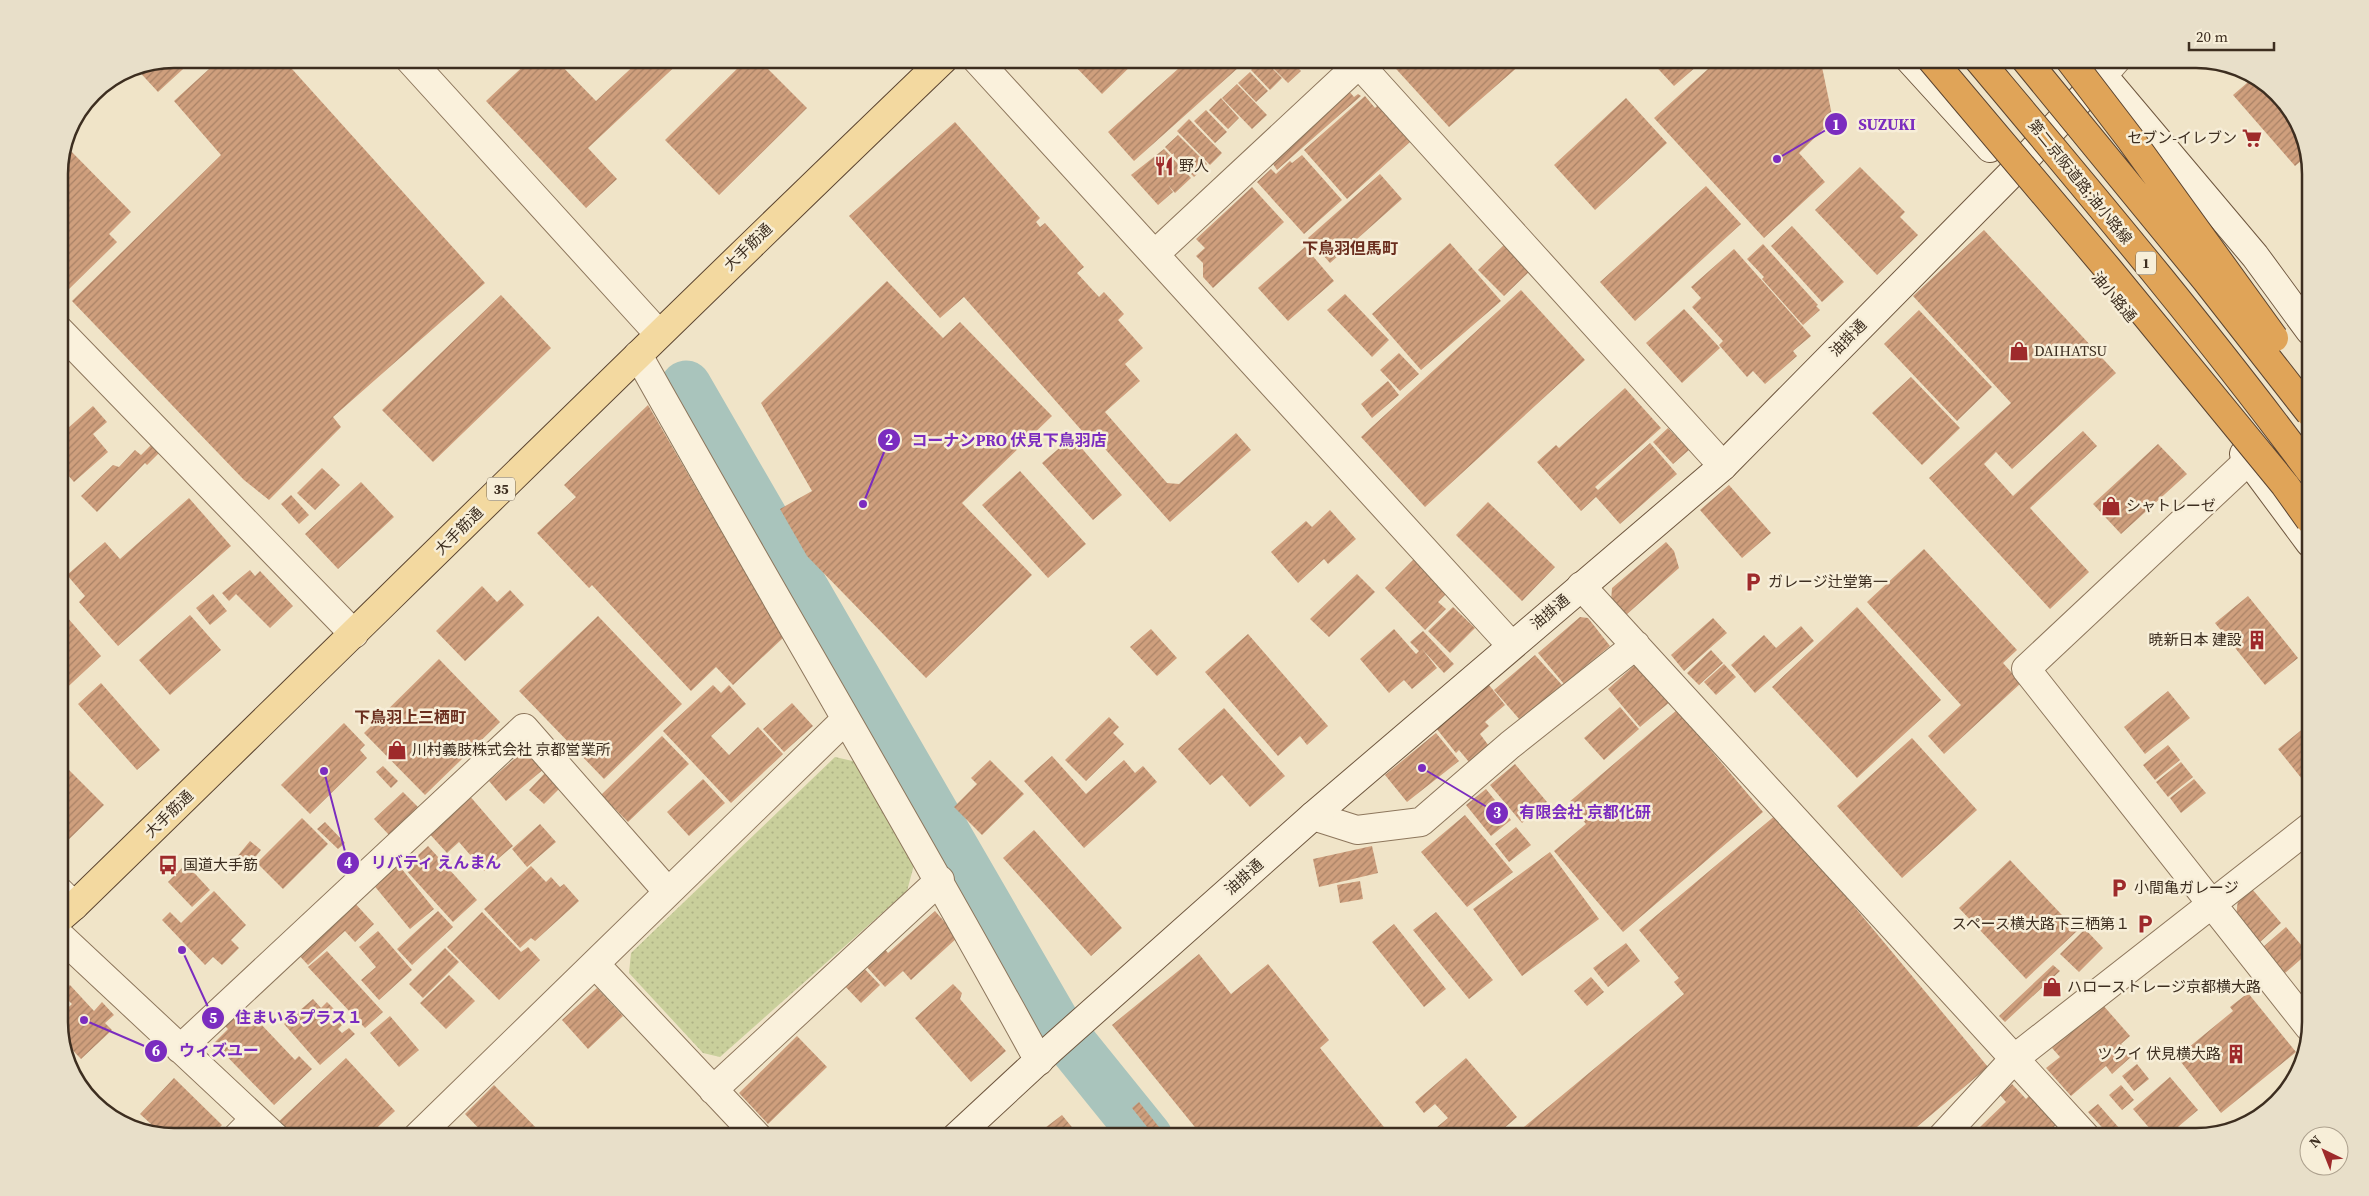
<svg xmlns="http://www.w3.org/2000/svg" width="2369" height="1196" viewBox="0 0 2369 1196" font-family="'Source Serif 4','Noto Sans JP',serif">
	<style>
		.park { fill: url(#park-dots) }
		.lines { fill: none; stroke-linecap: round; stroke-linejoin: round }
		.river { stroke: #a9c4bc; stroke-width: 51 }
		.building { fill: url(#building-hatch) }
		.street-casing { stroke: #8d765c; stroke-width: 30 }
		.secondary-casing { stroke: #6f573f; stroke-width: 30 }
		.primary-casing { stroke: #5b4430; stroke-width: 30 }
		.street { stroke: #faf1dc; stroke-width: 28 }
		.secondary { stroke: #faf1dc; stroke-width: 28 }
		.primary { stroke: #f3d9a0; stroke-width: 28 }
		.highway-bridge-casing { stroke: #5b4430; stroke-width: 30; stroke-linecap: butt }
		.highway-bridge { stroke: #e0a458; stroke-width: 28 }
		.labels { text-anchor: middle; stroke-width: 5; stroke-linejoin: round; paint-order: stroke }
		.shield { fill: #f7eed8; stroke: #756857; stroke-width: 1 }
		.shield-label { font-size: 14px; font-weight: bold; fill: #3d2e20 }
		.poi-label { font-size: 15px; fill: #3d2e20; stroke: #f7eed8; text-anchor: start }
		.street-label { font-size: 15px; fill: #3d2e20; stroke: #f7eed8 }
		.neighbourhood-label { font-size: 16px; font-weight: bold; fill: #6b2e1e; stroke: #f7eed8 }
		.rim { fill: none; stroke: #3d2e20; stroke-width: 2.5 }
		.leader { fill: none; stroke: #7b2cbf; stroke-width: 2 }
		.callout-dot { fill: #7b2cbf; stroke: #f7eed8; stroke-width: 2 }
		.mark-label { font-size: 15px; text-anchor: middle; font-weight: bold; fill: #fff }
		.callout-label { font-size: 16px; text-anchor: middle; font-weight: bold; fill: #7b2cbf; stroke: #f7eed8; stroke-width: 5; stroke-linejoin: round; paint-order: stroke }
	</style>
	<defs>
		<pattern id="park-dots" width="8" height="8" patternUnits="userSpaceOnUse" patternTransform="scale(1.25)"><rect width="8" height="8" fill="#c9cf9b"/><path d="M2 2h.1M6 6h.1" fill="none" stroke="#aeb285" stroke-width="1.8" stroke-linecap="round"/></pattern>
		<pattern id="building-hatch" width="6" height="6" patternUnits="userSpaceOnUse" patternTransform="scale(1.25)"><rect width="6" height="6" fill="#cf9f7d"/><path d="M-1 1l2-2M0 6l6-6M5 7l2-2" fill="none" stroke="#a98266"/></pattern>
	</defs>
	<rect width="100%" height="100%" fill="#f0e4c8"/>
	<path class="park" d="M835,757L857,762L914,865L907,891L720,1057L703,1053L629,973L631,953Z"/>
	<g class="lines">
		<path class="river" d="M686,386L1054,1022L1147,1137"/>
	</g>
	<path class="building" d="M174,59H194L158,92L134,66Z
		M220,59H283L485,283L333,417L341,427L269,500L244,480L72,301L221,155L174,101Z
		M531,59H555L596,101L641,59H683L588,148L617,179L586,208L486,101Z
		M747,59H758L807,108L719,195L665,140Z
		M1077,59H1138L1102,94L1072,63Z
		M1189,59H1248L1134,161L1108,132Z
		M1263,59L1282,78L1270,90L1251,70Z
		M1264,59H1290L1301,71L1288,83Z
		M1293,59H1312L1302,68Z
		M1387,59H1527L1449,127Z
		M1649,59H1705L1674,86Z
		M1719,59H1832L1822,67L1833,120L1799,153L1825,182L1764,238L1654,118Z
		M1250,72L1268,91L1256,102L1238,83Z
		M2254,77L2291,110L2307,156L2295,166L2233,95Z
		M1237,84L1267,115L1252,129L1222,98Z
		M1348,90L1354,97L1358,94L1361,96L1277,170L1273,164L1266,170L1262,166Z
		M1365,96L1375,108L1378,105L1410,142L1347,199L1304,150Z
		M1221,98L1239,118L1228,129L1209,110Z
		M1626,98L1667,143L1595,210L1554,165Z
		M1206,110L1227,132L1215,143L1194,121Z
		M1189,119L1222,153L1210,165L1177,131Z
		M955,122L1040,218L1036,222L1040,227L1045,223L1084,267L1077,273L1099,297L1104,292L1124,314L1118,320L1143,348L1125,364L1140,381L1105,412L1167,483L1179,484L1236,433L1251,450L1170,522L1090,432L1086,435L1083,432L964,297L940,318L849,216Z
		M1178,135L1207,164L1194,177L1165,147Z
		M64,144L131,212L109,234L117,242L65,293L59,287V166Z
		M1164,149L1191,178L1175,193L1168,185L1173,192L1158,205L1131,175Z
		M1302,155L1342,200L1304,234L1257,182L1271,169L1276,174L1290,161L1292,163Z
		M1860,167L1905,212L1900,217L1918,235L1877,275L1815,210Z
		M1380,174L1402,199L1330,263L1308,238Z
		M1706,186L1741,224L1635,321L1600,282Z
		M1252,187L1284,222L1213,288L1203,277V263L1196,256L1205,248L1196,239Z
		M1792,226L1844,282L1822,302L1771,246Z
		M1984,230L2116,373L2012,469L1996,452L1984,464L2013,496L2083,431L2097,446L2030,508L2089,572L2050,609L1929,478L2011,403L1913,296Z
		M1450,243L1501,301L1421,370L1372,314Z
		M1505,244L1530,271L1504,296L1478,270Z
		M1763,244L1818,305L1816,306L1820,310L1803,325L1762,279L1764,277L1747,259Z
		M1305,247L1334,281L1288,321L1258,288Z
		M1734,249L1811,336L1793,351L1797,356L1765,384L1753,371L1747,377L1719,345L1723,341L1692,307L1701,298L1691,287Z
		M887,281L943,338L960,322L1052,416L962,503L1032,575L926,678L807,556L780,509L812,491L761,403Z
		M1521,290L1585,360L1425,507L1361,437Z
		M1345,294L1389,340L1372,357L1327,310Z
		M501,295L551,348L433,462L382,410Z
		M1684,309L1720,348L1682,383L1646,343Z
		M1919,310L1992,387L1957,421L1884,344Z
		M1399,353L1419,374L1400,391L1380,370Z
		M1911,377L1960,428L1922,465L1872,413Z
		M1388,381L1399,395L1372,418L1361,404Z
		M1625,388L1661,428L1595,487L1598,490L1650,443L1677,474L1620,524L1596,497L1581,511L1537,462L1556,445L1559,448Z
		M648,405L783,638L733,685L716,667L691,691L592,585L589,588L537,533L576,497L564,485Z
		M93,406L107,422L93,434L108,452L74,482L59,465V436Z
		M1668,428L1689,450L1673,464L1653,442Z
		M1072,437L1122,495L1093,520L1042,463Z
		M2158,444L2187,474L2121,534L2093,504Z
		M151,445L159,453L147,465L145,463L97,512L81,496L113,465L119,467L135,450L141,455Z
		M322,468L340,485L315,510L297,493Z
		M1020,471L1086,544L1048,578L982,505Z
		M361,482L394,517L338,569L305,534Z
		M1729,485L1771,533L1742,558L1700,510Z
		M291,495L309,515L299,524L281,504Z
		M189,498L231,546L118,646L79,602L85,596L67,575L105,542L120,559Z
		M1488,502L1555,567L1522,601L1456,535Z
		M1330,510L1356,539L1328,564L1324,559L1298,583L1271,552L1306,521L1312,527Z
		M1666,542L1674,551L1679,568L1626,615L1611,601L1612,588Z
		M1924,549L2017,650L2003,663L2021,683L1944,754L1928,736L1961,705L1867,602Z
		M1414,559L1447,593L1438,602L1446,609L1425,630L1385,588Z
		M250,570L255,576L260,571L293,606L270,628L236,594L229,601L222,593Z
		M1357,574L1375,592L1329,637L1310,619Z
		M482,586L497,602L510,590L524,605L465,661L436,631Z
		M213,594L227,611L210,625L196,608Z
		M2248,596L2298,658L2265,685L2215,623Z
		M1453,607L1475,628L1450,653L1428,631Z
		M1857,607L1941,700L1857,778L1772,687Z
		M59,608L101,656L59,695Z
		M190,615L221,650L170,695L139,660Z
		M598,616L682,704L604,779L519,691Z
		M1580,617L1588,618L1610,646L1564,684L1538,653Z
		M1713,618L1727,633L1684,671L1671,655Z
		M1801,626L1814,641L1755,693L1731,665L1764,635L1776,648Z
		M1151,629L1177,658L1157,676L1130,647Z
		M1394,629L1416,654L1419,651L1410,642L1423,631L1454,664L1444,673L1422,649L1437,668L1412,689L1404,680L1389,693L1360,659Z
		M1248,634L1328,726L1307,745L1300,736L1278,756L1205,672Z
		M1711,650L1723,663L1699,685L1687,673Z
		M1535,655L1562,685L1520,720L1494,690Z
		M439,659L500,722L425,795L364,733Z
		M1638,662L1671,701L1640,727L1608,689Z
		M1724,664L1736,677L1716,695L1704,682Z
		M101,683L160,750L137,770L78,704Z
		M713,685L721,693L729,685L746,704L711,736L729,755L758,727L783,754L731,803L663,731Z
		M1489,685L1505,705L1485,722L1489,726L1480,734L1489,746L1469,762L1459,750L1456,753L1436,728Z
		M2168,691L2190,718L2145,754L2124,727Z
		M792,703L813,726L784,752L763,729Z
		M1620,707L1639,729L1604,760L1584,738Z
		M1224,708L1285,776L1250,807L1222,775L1210,785L1178,749Z
		M1677,710L1763,812L1623,932L1554,851L1586,824L1568,803Z
		M1109,717L1119,727L1113,733L1124,744L1086,781L1065,760Z
		M344,723L365,745L360,750L367,758L310,814L281,785Z
		M2310,723V789L2278,749Z
		M1436,733L1459,761L1407,802L1385,775Z
		M662,736L689,764L628,822L601,795Z
		M1912,738L1977,810L1902,878L1837,806Z
		M2168,745L2180,760L2155,780L2143,765Z
		M527,748L545,768L506,801L489,781Z
		M1052,756L1086,794L1124,760L1135,773L1143,766L1157,782L1084,848L1024,781Z
		M59,760L104,805L59,849Z
		M990,760L1024,794L982,835L954,807L977,784L971,778Z
		M2181,762L2193,777L2168,797L2156,782Z
		M1515,764L1547,802L1522,823L1490,785Z
		M383,766L398,781L391,788L376,772Z
		M545,773L560,788L544,804L529,790Z
		M703,779L725,803L689,836L667,812Z
		M2194,779L2206,793L2181,813L2170,798Z
		M1486,789L1511,820L1491,836L1466,805Z
		M403,792L419,808L390,836L374,819Z
		M468,794L513,846L484,871L459,842L447,853L426,830Z
		M1777,814L1988,1067L1905,1137H1827L1822,1131L1814,1137H1512L1684,994L1674,982L1679,978L1639,930Z
		M1465,815L1513,872L1467,907L1421,852Z
		M302,818L328,844L283,889L257,863Z
		M325,822L345,843L338,849L317,829Z
		M540,824L556,842L527,867L512,849Z
		M1516,827L1531,845L1509,862L1495,844Z
		M1034,830L1122,928L1091,956L1003,858Z
		M250,841L261,850L247,867L236,858Z
		M428,846L477,900L453,922L404,868Z
		M1372,846L1378,873L1319,887L1313,859Z
		M1550,852L1599,919L1522,976L1473,909Z
		M2010,860L2077,931L2026,979L1959,908Z
		M397,863L434,909L410,929L372,883Z
		M186,864L210,890L192,907L168,882Z
		M531,866L546,882L551,877L560,887L564,884L579,901L535,941L531,938L520,948L484,909Z
		M1360,881L1363,899L1340,903L1337,885Z
		M2252,889L2281,923L2259,943L2236,917L2238,899Z
		M214,891L246,925L231,940L239,948L222,965L213,957L205,965L162,920L170,912L181,923Z
		M352,900L374,924L355,942L345,931L308,965L296,952Z
		M438,911L453,927L412,965L397,949Z
		M935,911L958,937L911,980L903,971L885,987L865,965L884,948L888,953Z
		M482,912L521,952L528,947L540,960L499,1000L447,947Z
		M1436,912L1493,980L1469,999L1413,930Z
		M1394,924L1446,989L1424,1007L1372,942Z
		M2286,927L2308,953L2285,973L2263,947Z
		M2085,929L2103,948L2079,972L2060,954Z
		M378,931L412,970L379,1000L361,980L376,967L359,947Z
		M1626,943L1640,961L1608,987L1593,968Z
		M445,948L459,962L423,998L409,984Z
		M327,951L383,1012L365,1028L308,967Z
		M1199,954L1231,994L1268,964L1329,1040L1320,1048L1392,1137H1203L1112,1025Z
		M859,963L880,985L861,1003L840,981Z
		M2053,965L2060,971L2005,1022L1999,1016Z
		M449,975L475,1001L446,1029L420,1003Z
		M1591,977L1604,992L1587,1006L1574,991Z
		M953,984L962,993L960,999L1006,1051L971,1082L915,1018Z
		M70,985L94,1011L102,1002L114,1015L105,1023L112,1030L81,1059L62,1039L59,1030V1016L72,1004L61,993Z
		M597,988L623,1016L588,1049L562,1020Z
		M2248,993L2296,1052L2221,1113L2177,1057L2233,1011L2230,1007Z
		M313,999L321,1008L327,1002L335,1010L329,1015L332,1020L339,1015L345,1022L338,1029L342,1033L349,1028L355,1034L320,1065L284,1024Z
		M240,1002L295,1060L299,1056L312,1069L274,1105L214,1043L228,1029L220,1021Z
		M2102,1004L2130,1036L2121,1044L2132,1056L2112,1074L2106,1066L2071,1096L2046,1068L2060,1057L2052,1048Z
		M390,1016L419,1050L399,1067L370,1033Z
		M797,1036L827,1067L768,1124L739,1093Z
		M346,1058L395,1111L367,1137H362L352,1128L342,1137H313L310,1134L307,1137H286L274,1126Z
		M1466,1058L1517,1117L1494,1137H1425L1448,1118L1435,1104L1424,1113L1415,1102Z
		M2137,1064L2149,1079L2134,1091L2122,1076Z
		M2170,1077L2198,1110L2166,1137H2157L2133,1109Z
		M174,1078L222,1125L210,1137H174L162,1134L140,1114Z
		M2012,1084L2026,1099L2030,1095L2057,1124L2043,1137H1989L1980,1127L2006,1102L2000,1095Z
		M494,1085L545,1137H487L465,1114Z
		M2121,1085L2134,1100L2122,1110L2109,1095Z
		M1139,1102L1167,1137H1155L1132,1108Z
		M2098,1104L2127,1137H2111L2088,1112Z
		M1062,1115L1080,1137H1033Z
		M137,1121L148,1131L131,1127Z"/>
	<g class="lines">
		<defs>
			<path id="street" d="M409,59L658,333
				M976,59L1511,645
				M2104,74L2117,59
				M1155,254L1359,64L1723,466
				M59,330L354,634
				M638,355C770,591 909,823 1039,1061
				M2249,460L2026,669L2309,1027
				M1581,586L2086,1137
				M1313,816L1357,830L1421,822L1510,745L1636,645
				M59,891L74,906
				M59,935L275,1137
				M595,964L758,1137
				M180,1049L524,728L668,892
				M713,1090L940,880
				M237,1137L255,1119
				M417,1137L845,720
				M1942,1137L2015,1058L2310,827"/>
			<path id="secondary" d="M1909,59L1990,148
				M2089,59L2255,256L2310,331
				M2244,454L2310,543
				M956,1137L1051,1049L1313,816L1723,466L2012,173L2104,74"/>
			<path id="primary" d="M59,919L74,906C364,624 652,339 944,59"/>
		</defs>
		<use href="#street" class="street-casing"/>
		<use href="#secondary" class="secondary-casing"/>
		<use href="#primary" class="primary-casing"/>
		<use href="#street" class="street"/>
		<use href="#secondary" class="secondary"/>
		<use href="#primary" class="primary"/>
		<defs>
			<path id="highway-bridge" d="M1931,59L2108,269L2285,485L2310,520
				M1978,59C2091,194 2205,329 2310,471
				M2025,59L2206,280L2310,413
				M2069,59L2131,140L2274,338"/>
		</defs>
		<use href="#highway-bridge" class="highway-bridge-casing"/>
		<use href="#highway-bridge" class="highway-bridge"/>
	</g>
	<defs>
		<symbol id="supermarket-bare" viewBox="-9 -9 18 18"><path d="M-6-5.5h2.5l.6 2H6L4.5 2H-2.5L-4.4-4H-6ZM-1.5 3.2a1.3 1.3 0 1 0 .1 0ZM3 3.2a1.3 1.3 0 1 0 .1 0Z" fill="#9e2a2b" stroke="#f7eed8" stroke-width="2.5" paint-order="stroke"/></symbol>
		<symbol id="restaurant-bare" viewBox="-9 -9 18 18"><path d="M-5-6h1v4h1v-4h1v4h1v-4h1v5L-1.5 .5V6h-2V.5L-5-1ZM5-6V6H3V1.5H1.5Q1.5-4 5-6Z" fill="#9e2a2b" stroke="#f7eed8" stroke-width="2.5" paint-order="stroke"/></symbol>
		<symbol id="shop-bare" viewBox="-9 -9 18 18"><path d="M-5-2.5h2.3a2.7 3.5 0 0 1 5.4 0H5L5.5 6h-11ZM-1.5-2.5h3a1.5 2.3 0 0 0-3 0Z" fill="#9e2a2b" stroke="#f7eed8" stroke-width="2.5" paint-order="stroke"/></symbol>
		<symbol id="parking-bare" viewBox="-9 -9 18 18"><path d="M-3.5-5.5H1a3.5 3.5 0 0 1 0 7H-1V5.5H-3.5ZM-1-3.4V-.6H.8a1.4 1.4 0 0 0 0-2.8Z" fill="#9e2a2b" stroke="#f7eed8" stroke-width="2.5" paint-order="stroke"/></symbol>
		<symbol id="building-bare" viewBox="-9 -9 18 18"><path d="M-4-6H4V6H1V3H-1V6H-4ZM-2.5-4.3h1.7v1.8h-1.7ZM.8-4.3h1.7v1.8H.8ZM-2.5-1h1.7V.8h-1.7ZM.8-1h1.7V.8H.8Z" fill="#9e2a2b" stroke="#f7eed8" stroke-width="2.5" paint-order="stroke"/></symbol>
		<symbol id="bus-bare" viewBox="-9 -9 18 18"><path d="M-5-6H5V4H4V6H2V4H-2V6H-4V4H-5ZM-3.5-4V0h7V-4ZM-3.5 1.2v1.5H-2V1.2ZM2 1.2v1.5H3.5V1.2Z" fill="#9e2a2b" stroke="#f7eed8" stroke-width="2.5" paint-order="stroke"/></symbol>
	</defs>
	<g fill-rule="evenodd">
		<use href="#supermarket-bare" x="2238" y="124" width="28" height="28"/>
		<use href="#restaurant-bare" x="1150" y="152" width="28" height="28"/>
		<use href="#shop-bare" x="2005" y="337" width="28" height="28"/>
		<use href="#shop-bare" x="2097" y="492" width="28" height="28"/>
		<use href="#parking-bare" x="1739" y="568" width="28" height="28"/>
		<use href="#building-bare" x="2243" y="626" width="28" height="28"/>
		<use href="#shop-bare" x="383" y="736" width="28" height="28"/>
		<use href="#bus-bare" x="154" y="851" width="28" height="28"/>
		<use href="#parking-bare" x="2105" y="874" width="28" height="28"/>
		<use href="#parking-bare" x="2131" y="910" width="28" height="28"/>
		<use href="#shop-bare" x="2038" y="973" width="28" height="28"/>
		<use href="#building-bare" x="2222" y="1040" width="28" height="28"/>
	</g>
	<g class="labels">
		<g class="shield">
			<rect x="2136" y="251.5" width="20" height="23" rx="4"/>
			<rect x="487" y="477.5" width="28" height="23" rx="4"/>
		</g>
		<g class="shield-label">
			<text x="2146" y="268">1</text>
			<text x="501" y="494">35</text>
		</g>
		<g class="poi-label">
			<text x="2237" y="143" text-anchor="end">セブン-イレブン</text>
			<text x="1179" y="171">野人</text>
			<text x="2034" y="356">DAIHATSU</text>
			<text x="2126" y="511">シャトレーゼ</text>
			<text x="1768" y="587">ガレージ辻堂第一</text>
			<text x="2242" y="645" text-anchor="end">暁新日本 建設</text>
			<text x="412" y="755">川村義肢株式会社 京都営業所</text>
			<text x="183" y="870">国道大手筋</text>
			<text x="2134" y="893">小間亀ガレージ</text>
			<text x="2130" y="929" text-anchor="end">スペース横大路下三栖第１</text>
			<text x="2067" y="992">ハローストレージ京都横大路</text>
			<text x="2221" y="1059" text-anchor="end">ツクイ 伏見横大路</text>
		</g>
		<g class="street-label">
			<text transform="translate(2080 182) rotate(51)" y="5">第二京阪道路;油小路線</text>
			<text transform="translate(748 247) rotate(-44)" y="5">大手筋通</text>
			<text transform="translate(2114 297) rotate(50)" y="5">油小路通</text>
			<text transform="translate(1848 338) rotate(-45)" y="5">油掛通</text>
			<text transform="translate(459 531) rotate(-45)" y="5">大手筋通</text>
			<text transform="translate(1550 612) rotate(-40)" y="5">油掛通</text>
			<text transform="translate(169 814) rotate(-44)" y="5">大手筋通</text>
			<text transform="translate(1244 877) rotate(-42)" y="5">油掛通</text>
		</g>
		<g class="neighbourhood-label">
			<text x="1350" y="254">下鳥羽但馬町</text>
			<text x="410" y="723">下鳥羽上三栖町</text>
		</g>
	</g>
	<path d="M0 0H2369V1196H0ZM174 68H2196A106 106 0 0 1 2302 174V1022A106 106 0 0 1 2196 1128H174A106 106 0 0 1 68 1022V174A106 106 0 0 1 174 68Z" fill="#e8dfc9" fill-rule="evenodd"/>
	<path class="rim" d="M174 68H2196A106 106 0 0 1 2302 174V1022A106 106 0 0 1 2196 1128H174A106 106 0 0 1 68 1022V174A106 106 0 0 1 174 68Z"/>
	<path class="leader" d="M1777 159L1836 124M863 504L889 440M1422 768L1497 813M324 771L348 863M182 950L213 1018M84 1020L156 1051"/>
	<g class="callout-dot">
		<circle cx="1777" cy="159" r="5"/>
		<circle cx="863" cy="504" r="5"/>
		<circle cx="1422" cy="768" r="5"/>
		<circle cx="324" cy="771" r="5"/>
		<circle cx="182" cy="950" r="5"/>
		<circle cx="84" cy="1020" r="5"/>
		<circle cx="1836" cy="124" r="12"/>
		<circle cx="889" cy="440" r="12"/>
		<circle cx="1497" cy="813" r="12"/>
		<circle cx="348" cy="863" r="12"/>
		<circle cx="213" cy="1018" r="12"/>
		<circle cx="156" cy="1051" r="12"/>
	</g>
	<g class="mark-label">
		<text x="1836" y="130">1</text>
		<text x="889" y="445">2</text>
		<text x="1497" y="818">3</text>
		<text x="348" y="868">4</text>
		<text x="213" y="1023">5</text>
		<text x="156" y="1056">6</text>
	</g>
	<g class="callout-label">
		<text x="1887" y="130">SUZUKI</text>
		<text x="1009" y="446">コーナンPRO 伏見下鳥羽店</text>
		<text x="1585" y="818">有限会社 京都化研</text>
		<text x="436" y="868">リバティ えんまん</text>
		<text x="299" y="1023">住まいるプラス１</text>
		<text x="219" y="1056">ウィズユー</text>
	</g>
	<g transform="translate(2324 1151) rotate(317)"><circle r="24" fill="#f7eed8" stroke="#ada18e"/>
	<path d="M0-4L9 19L0 12L-9 19Z" fill="#9e2a2b"/>
	<text y="-8" font-size="14" font-weight="bold" text-anchor="middle" fill="#3d2e20">N</text>
	</g>
	<path d="M2189 42v8h85v-8" fill="none" stroke="#3d2e20" stroke-width="2.5"/>
	<text x="2196" y="42" font-size="15" fill="#3d2e20" stroke="#f7eed8" stroke-width="4" paint-order="stroke">20 m</text>
</svg>
